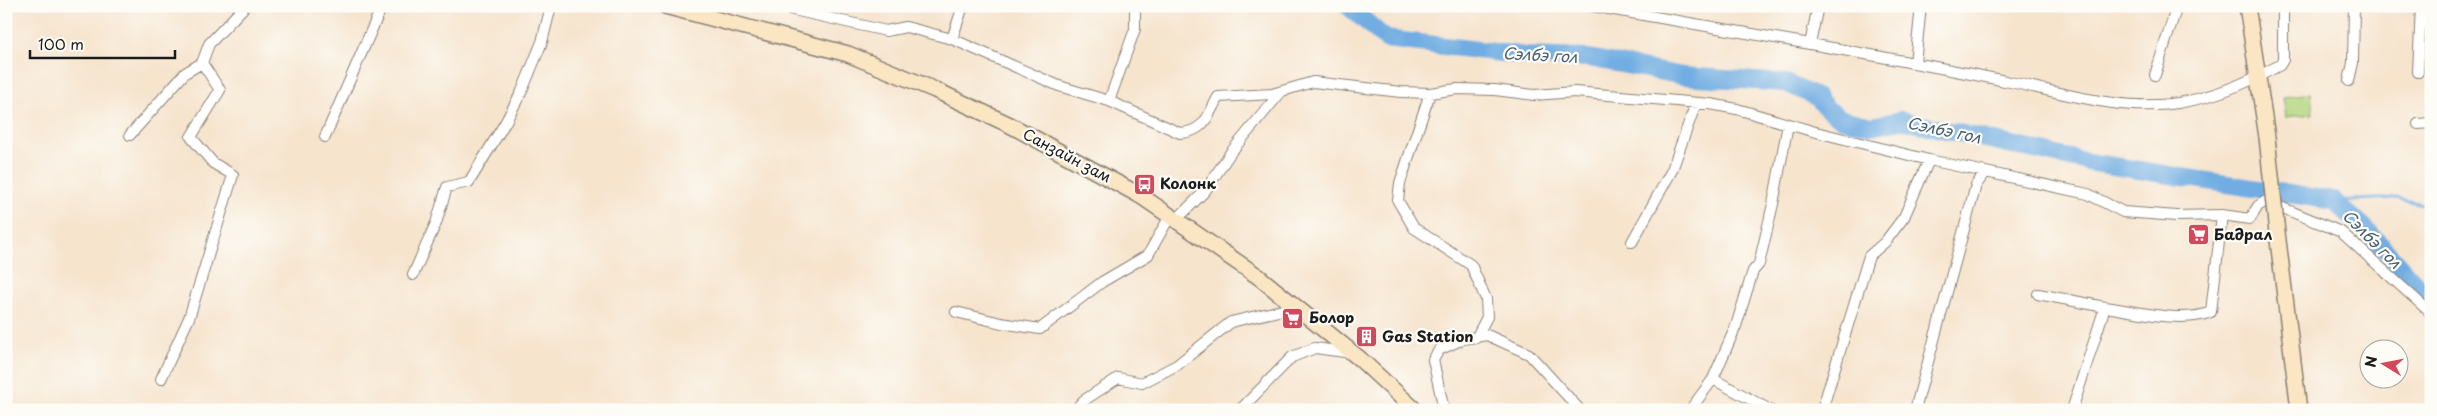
<svg xmlns="http://www.w3.org/2000/svg" width="2437" height="416" viewBox="0 0 2437 416" font-family="'Playpen Sans',sans-serif">
	<style>
		.green { fill: #b1d47c; stroke: #66784c }
		.lines { fill: none; stroke-linecap: round; stroke-linejoin: round }
		.stream { stroke: #71ade2; stroke-width: 3 }
		.river { stroke: #71ade2; stroke-width: 18 }
		.minor-casing { stroke: #898074; stroke-width: 12 }
		.secondary-casing { stroke: #898074; stroke-width: 18 }
		.minor { stroke: #fff; stroke-width: 10 }
		.secondary { stroke: #fbe6c4; stroke-width: 15 }
		.secondary-bridge-casing { stroke: #898074; stroke-width: 18; stroke-linecap: butt }
		.secondary-bridge { stroke: #fbe6c4; stroke-width: 15 }
		.labels { text-anchor: middle; stroke-width: 4.5; stroke-linejoin: round; paint-order: stroke }
		.street-label { font-size: 15px; fill: #1c1c1c; stroke: #fdfcf7 }
		.poi-label { font-size: 15px; font-weight: bold; fill: #1c1c1c; stroke: #fdfcf7; text-anchor: start }
		.water-label { font-size: 16px; font-style: italic; fill: #425d75; stroke: #fdfcf7 }
	</style>
	<rect width="100%" height="100%" fill="#fdfcf7"/>
	<filter id="ink" filterUnits="userSpaceOnUse"><feTurbulence type="fractalNoise" baseFrequency=".02" numOctaves="2"/><feDisplacementMap in="SourceGraphic" scale="10" xChannelSelector="R" yChannelSelector="G"/><feConvolveMatrix kernelMatrix="1 2 1 2 8 2 1 2 1" color-interpolation-filters="sRGB"/></filter>
	<filter id="wash" filterUnits="userSpaceOnUse"><feTurbulence type="fractalNoise" baseFrequency=".0096" numOctaves="4" result="noise"/><feDisplacementMap in="SourceGraphic" scale="20" xChannelSelector="R" yChannelSelector="G"/><feGaussianBlur stdDeviation="1.12" result="paint"/><feColorMatrix in="noise" values="0 0 0 0 0 0 0 0 0 0 0 0 0 0 0 0 0 1.4 0 .05"/><feComposite in="paint" operator="in"/></filter>
	<g filter="url(#wash)">
		<rect width="100%" height="100%" fill="#f6e4cd"/>
		<path class="green" d="M2311,93L2313,114L2286,117L2283,97Z"/>
		<g class="lines">
			<path class="stream" d="M2334,201L2397,198L2431,206"/>
			<path class="river" d="M1348,6L1386,39L1527,56L1589,58L1683,76L1786,83L1818,98L1827,109L1842,119L1872,126L1901,120L2088,162L2334,201L2370,233L2431,301"/>
		</g>
	</g>
	<g filter="url(#ink)">
		<g class="lines">
			<defs>
				<path id="minor" d="M776,6L886,31L906,27L952,39L1059,86L1109,101L1180,133C1204,132 1208,116 1218,97L1272,94L1313,82L1401,92L1430,93L1457,89L1495,90L1534,95L1575,92L1710,104L1737,109L1812,131L1929,160
					M1592,6L1810,44
					M1818,6L1810,44C1877,56 1944,68 2010,82C2064,93 2123,112 2178,103C2215,97 2247,83 2280,65L2283,60V6
					M952,39L963,6
					M1915,63L1921,6
					M2418,72L2421,6
					M2155,75L2177,6
					M2349,81L2353,63L2354,6
					M1430,93L1400,183L1398,201L1414,228L1471,265L1486,299L1487,317L1476,338
					M1109,101L1135,29V6
					M2418,124L2431,123
					M130,135L185,73L202,63
					M325,137L382,6
					M1176,220L1205,191L1231,152L1281,92
					M1632,242L1672,170L1696,103
					M413,275L436,223L447,187L469,182L505,123L522,91L542,42L551,6
					M2038,294L2105,307
					M956,312L1001,323L1040,329L1102,282L1148,255L1170,216
					M161,379L189,318L233,175L213,163L191,137L220,90L202,63L209,44L245,6
					M1075,410L1083,401L1118,378L1142,383L1177,365L1231,322L1295,307
					M1240,410L1292,357L1315,348L1352,353
					M1444,410L1433,360L1439,350L1463,339L1487,335L1529,354L1580,410
					M1690,410L1713,379
					M1770,410L1713,379L1736,326L1753,271L1759,264L1773,204L1788,124
					M1822,410L1869,256L1885,242L1904,217L1929,160L2088,194L2123,212L2177,216L2222,215L2250,219L2258,206L2266,201L2341,232L2431,313
					M1915,410L1976,185L1985,173
					M2072,410L2105,307C2135,311 2183,324 2211,312L2222,215"/>
				<path id="secondary" d="M665,6L848,54L935,90L1010,125L1141,196L1259,277L1360,359L1415,410
					M2247,6L2267,137
					M2276,224L2299,410"/>
			</defs>
			<use href="#minor" class="minor-casing"/>
			<use href="#secondary" class="secondary-casing"/>
			<use href="#minor" class="minor"/>
			<use href="#secondary" class="secondary"/>
			<defs>
				<path id="secondary-bridge" d="M2267,137L2276,224"/>
			</defs>
			<use href="#secondary-bridge" class="secondary-bridge-casing"/>
			<use href="#secondary-bridge" class="secondary-bridge"/>
		</g>
	</g>
	<defs>
		<symbol id="bus-square" viewBox="-11 -11 22 22"><rect x="-9" y="-9" width="18" height="18" rx="4" fill="#d1495b" stroke="#fdfcf7"/><path d="M-5-6H5V4H4V6H2V4H-2V6H-4V4H-5ZM-3.5-4V0h7V-4ZM-3.5 1.2v1.5H-2V1.2ZM2 1.2v1.5H3.5V1.2Z" fill="#fff"/></symbol>
		<symbol id="supermarket-square" viewBox="-11 -11 22 22"><rect x="-9" y="-9" width="18" height="18" rx="4" fill="#d1495b" stroke="#fdfcf7"/><path d="M-6-5.5h2.5l.6 2H6L4.5 2H-2.5L-4.4-4H-6ZM-1.5 3.2a1.3 1.3 0 1 0 .1 0ZM3 3.2a1.3 1.3 0 1 0 .1 0Z" fill="#fff"/></symbol>
		<symbol id="building-square" viewBox="-11 -11 22 22"><rect x="-9" y="-9" width="18" height="18" rx="4" fill="#d1495b" stroke="#fdfcf7"/><path d="M-4-6H4V6H1V3H-1V6H-4ZM-2.5-4.3h1.7v1.8h-1.7ZM.8-4.3h1.7v1.8H.8ZM-2.5-1h1.7V.8h-1.7ZM.8-1h1.7V.8H.8Z" fill="#fff"/></symbol>
	</defs>
	<g fill-rule="evenodd">
		<use href="#bus-square" x="1132" y="172" width="25" height="25"/>
		<use href="#supermarket-square" x="2186" y="222" width="25" height="25"/>
		<use href="#supermarket-square" x="1280" y="306" width="25" height="25"/>
		<use href="#building-square" x="1354" y="324" width="25" height="25"/>
	</g>
	<g class="labels">
		<g class="street-label">
			<text transform="translate(1067 156) rotate(28)" y="5">Санзайн зам</text>
		</g>
		<g class="poi-label">
			<text x="1160" y="189">Колонк</text>
			<text x="2214" y="240">Бадрал</text>
			<text x="1309" y="323">Болор</text>
			<text x="1382" y="342">Gas Station</text>
		</g>
		<g class="water-label">
			<text transform="translate(1540 55) rotate(3)" y="6">Сэлбэ гол</text>
			<text transform="translate(1944 130) rotate(12)" y="6">Сэлбэ гол</text>
			<text transform="translate(2372 239) rotate(45)" y="6">Сэлбэ гол</text>
		</g>
	</g>
	<rect width="2437" height="416" fill="none" stroke="#fdfcf7" stroke-width="25"/>
	<g transform="translate(2384 364) rotate(280)"><circle r="24" fill="#fdfcf7" stroke="#a3a29f"/>
	<path d="M0-4L9 19L0 12L-9 19Z" fill="#d1495b"/>
	<text y="-8" font-size="14" font-weight="bold" text-anchor="middle" fill="#1c1c1c">N</text>
	</g>
	<path d="M30 50v8h145v-8" fill="none" stroke="#1c1c1c" stroke-width="2.5"/>
	<text x="38" y="50" font-size="15" fill="#1c1c1c" stroke="#fdfcf7" stroke-width="4" paint-order="stroke">100 m</text>
</svg>
